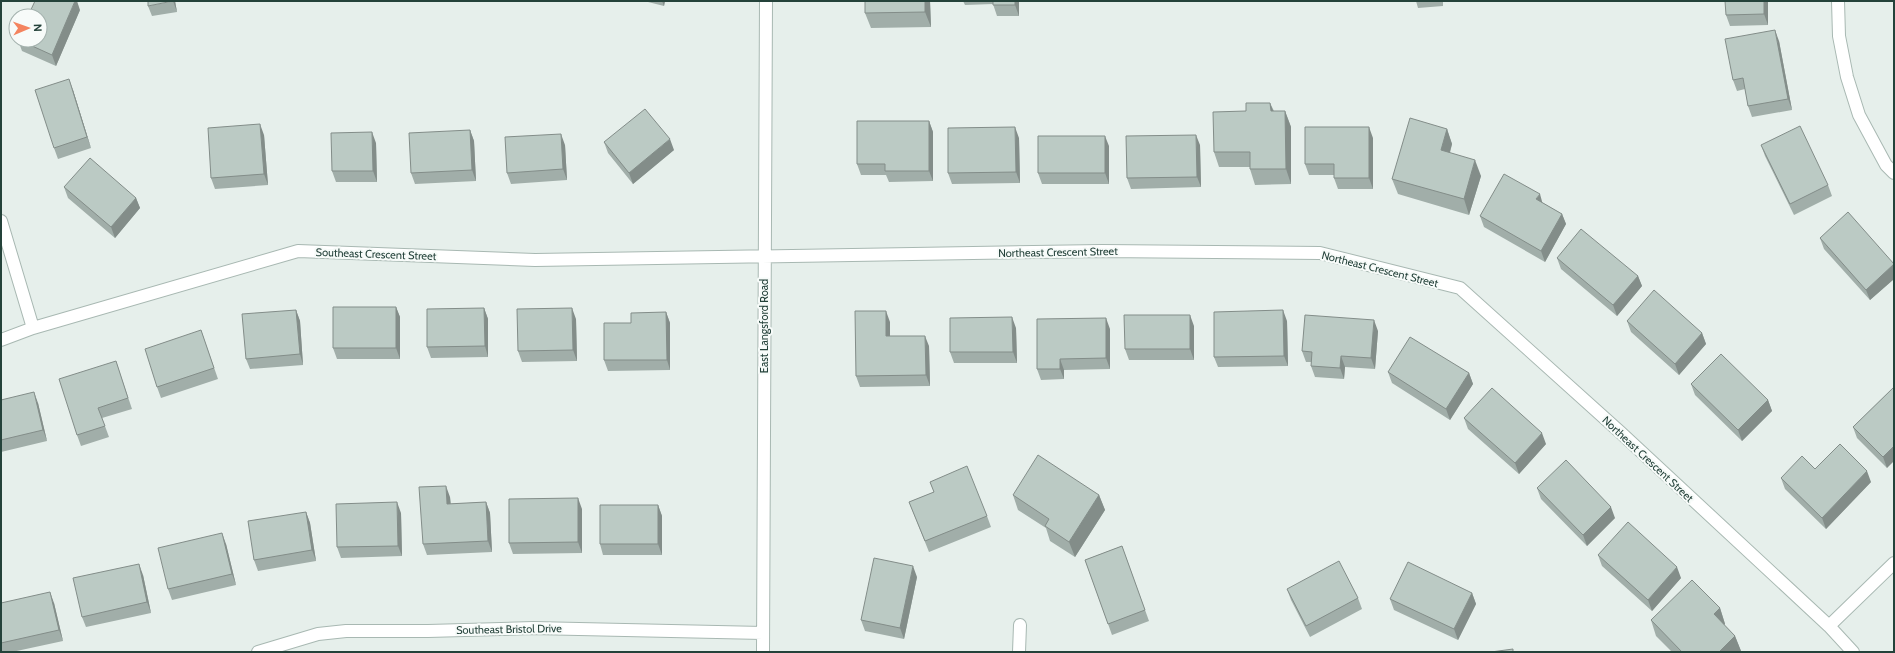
<svg xmlns="http://www.w3.org/2000/svg" width="1895" height="653" viewBox="0 0 1895 653" font-family="Cabin,sans-serif">
	<style>
		.lines { fill: none; stroke-linecap: round; stroke-linejoin: round }
		.minor-casing { stroke: #a8b8b2; stroke-width: 14 }
		.minor { stroke: #fff; stroke-width: 12 }
		.wall { fill: #a1aea9 }
		.shaded-wall { fill: #838d89 }
		.building { fill: #bbcac4; stroke: #838d89 }
		.labels { text-anchor: middle; stroke-width: 4; stroke-linejoin: round; paint-order: stroke }
		.street-label { font-size: 11px; fill: #24423a; stroke: #f7fbf9 }
	</style>
	<rect width="100%" height="100%" fill="#e6efeb"/>
	<g class="lines">
		<defs>
			<path id="minor" d="M1838,1L1839,36L1847,77L1859,115L1886,165L1894,173
				M1,221L33,328
				M1,340L33,328L298,251L535,260L1102,251L1320,253L1460,288L1620,432L1829,626L1853,652
				M1829,626L1894,563
				M258,652L318,634L346,631H428L533,628L763,633
				M763,652L766,1
				M1019,652L1020,625"/>
		</defs>
		<use href="#minor" class="minor-casing"/>
		<use href="#minor" class="minor"/>
	</g>
	<path class="wall" d="M175,1L177,12L152,16L148,6Z
		M644,1H665L664,6Z
		M930,1L931,27L871,28L865,13Z
		M963,1H1019V16H997L993,4L965,5Z
		M1416,1H1443V6L1418,8Z
		M1768,1V25L1730,26L1726,15Z
		M80,10L56,66L22,51L18,40Z
		M1779,41L1792,110L1752,117L1748,106L1745,89L1737,91L1733,80Z
		M73,90L91,148L58,159L54,148Z
		M1270,103L1274,111H1285L1291,127V184L1255,185L1250,169V167H1219L1214,152L1246,111Z
		M929,121L933,132V181L889,182L886,175H861L857,164Z
		M1447,129L1452,144L1450,153L1481,176L1469,215L1398,194L1392,179Z
		M470,130L474,141L476,181L415,184L411,173Z
		M264,135L268,185L215,189L211,178Z
		M1019,138L1020,183L952,184L948,173Z
		M1373,138V189H1338L1334,178V175H1309L1305,164Z
		M604,142L674,150L633,184L608,153Z
		M376,143L377,182H336L332,171Z
		M565,145L567,180L511,184L507,173Z
		M1200,145L1201,187L1131,189L1127,178Z
		M1761,145L1828,185L1832,196L1794,215L1765,156Z
		M1109,146V184H1042L1038,173Z
		M64,187L136,198L140,208L115,238L68,198Z
		M1543,203L1562,214L1566,224L1545,262L1484,227L1480,216Z
		M1820,238L1894,264V279L1870,300L1824,249Z
		M1557,258L1638,276L1642,286L1617,316L1561,269Z
		M396,307L400,317V359H337L333,348Z
		M484,308L488,319V357L431,358L427,347Z
		M296,310L300,321L303,365L250,369L246,359Z
		M666,312L670,323V370L608,371L604,360L631,323Z
		M576,319L577,361L522,362L518,351Z
		M1287,321L1288,366L1218,367L1214,357Z
		M1627,321L1702,333L1706,344L1679,375L1631,332Z
		M890,322V336L929,346L930,386L860,387L856,376Z
		M1194,326V360H1129L1125,349Z
		M1016,328L1017,363H954L950,352Z
		M1110,329V369L1064,370V379L1041,380L1037,369Z
		M201,330L218,379L161,398L157,387Z
		M1378,331L1375,369L1345,367L1344,379L1315,377L1311,366V362H1306L1302,351Z
		M116,361L132,409L102,418L109,437L81,446L77,435Z
		M1388,372L1469,373L1473,384L1450,420L1392,383Z
		M1691,384L1768,400L1772,411L1742,441L1695,395Z
		M1894,387L1887,468L1857,438L1853,427Z
		M1,400L38,403L47,441L1,452Z
		M1464,418L1546,444L1519,474L1468,429Z
		M1815,469L1871,482L1826,529L1785,489L1781,478Z
		M930,482L987,516L991,527L929,552L909,502L934,492Z
		M1537,488L1615,518L1587,546L1541,499Z
		M1013,495H1099L1105,510L1075,557L1050,541L1046,528L1018,510Z
		M450,497L451,504L486,502L490,513L492,552L427,555L423,544Z
		M658,505L662,516V555H603L600,544Z
		M582,509V553L513,554L509,543Z
		M306,512L310,523L316,561L258,571L254,560Z
		M401,513L402,556L341,558L337,547Z
		M226,544L236,585L172,600L168,589Z
		M1122,546L1149,621L1112,635L1085,560Z
		M1598,555L1681,578L1652,611L1602,566Z
		M143,575L151,613L86,627L82,617Z
		M917,577L904,639L865,631L861,620Z
		M1287,589L1358,598L1362,609L1310,637L1291,600Z
		M1472,593L1476,604L1458,640L1394,610L1390,599Z
		M1,603H54L63,641L12,652H2L1,649Z
		M1720,608L1725,624L1724,625L1735,636L1741,651L1740,652H1672L1656,636L1651,620Z"/>
	<path class="shaded-wall" d="M75,1H77L80,10L56,66L52,55Z
		M173,1H175L177,12Z
		M662,1H665L664,6Z
		M925,1H930L931,27L925,12Z
		M1015,1H1019V16L1015,5Z
		M1764,1H1768V25L1764,14Z
		M1775,30L1779,41L1792,110L1788,99Z
		M69,79L73,90L91,148L87,137Z
		M1270,103L1276,118L1271,111Z
		M1285,111L1291,127V184L1286,169Z
		M929,121L933,132V181L929,171Z
		M260,124L264,135L268,185L264,174Z
		M1015,127L1019,138L1020,183L1016,172Z
		M1369,127L1373,138V189L1369,178Z
		M1447,129L1452,144L1446,165L1441,150Z
		M470,130L474,141L476,181L472,170Z
		M372,132L376,143L377,182L373,171Z
		M561,134L565,145L567,180L563,169Z
		M1196,135L1200,145L1201,187L1197,177Z
		M1105,136L1109,146V184L1105,173Z
		M670,139L674,150L633,184L629,173Z
		M1475,160L1481,176L1469,215L1464,199Z
		M1540,194L1543,205L1536,199Z
		M136,198L140,208L115,238L111,227Z
		M1562,214L1566,224L1545,262L1541,251Z
		M1894,264V279L1870,300L1866,290Z
		M1638,276L1642,286L1617,316L1613,305Z
		M396,307L400,317V359L396,348Z
		M484,308L488,319V357L485,346Z
		M572,308L576,319L577,361L573,350Z
		M296,310L300,321L303,365L300,354Z
		M1283,310L1287,321L1288,366L1284,356Z
		M886,311L890,322V347L886,336Z
		M666,312L670,323V370L667,360Z
		M1190,315L1194,326V360L1190,349Z
		M1012,317L1016,328L1017,363L1013,352Z
		M1106,318L1110,329V369L1106,358Z
		M1374,320L1378,331L1375,369L1371,358Z
		M1702,333L1706,344L1679,375L1675,364Z
		M925,336L929,346L930,386L926,375Z
		M1341,356L1345,367L1344,379L1340,368Z
		M1060,359L1064,370V379L1060,369Z
		M1469,373L1473,384L1450,420L1446,409Z
		M34,392L38,403L47,441L43,430Z
		M1768,400L1772,411L1742,441L1738,430Z
		M1542,433L1546,444L1519,474L1515,463Z
		M1894,446V461L1887,468L1883,457Z
		M1867,471L1871,482L1826,529L1822,518Z
		M446,486L450,497L451,515L447,504Z
		M1099,495L1105,510L1075,557L1069,542Z
		M578,498L582,509V553L578,542Z
		M397,502L401,513L402,556L398,546Z
		M486,502L490,513L492,552L488,541Z
		M658,505L662,516V555L658,544Z
		M1611,507L1615,518L1587,546L1583,535Z
		M306,512L310,523L316,561L312,550Z
		M222,533L226,544L236,585L232,574Z
		M139,564L143,575L151,613L147,602Z
		M913,566L917,577L904,639L900,628Z
		M1677,567L1681,578L1652,611L1648,600Z
		M50,592L54,603L63,641L59,630Z
		M1472,593L1476,604L1458,640L1454,629Z
		M1720,608L1725,624L1719,630L1714,614Z
		M1735,636L1741,651L1740,652H1719Z"/>
	<path class="building" d="M35,1H75L52,55L19,40H40V16H28Z
		M148,1H173L148,6Z
		M865,1H925V12L865,13Z
		M993,1H1015V5H993Z
		M1725,1H1764V14L1726,15Z
		M1775,30L1788,99L1748,106L1743,78L1733,80L1725,39Z
		M69,79L87,137L54,148L35,90Z
		M1246,103H1270L1271,111H1285L1286,169H1250V152H1214L1213,112L1246,111Z
		M645,109L670,139L629,173L604,142Z
		M1410,118L1447,129L1441,150L1475,160L1464,199L1392,179Z
		M857,121H929V171H885V164H857Z
		M260,124L264,174L211,178L208,128Z
		M1800,126L1828,185L1790,204L1761,145Z
		M1015,127L1016,172L948,173V128Z
		M1305,127H1369V178H1334V164H1305Z
		M470,130L472,170L411,173L409,133Z
		M372,132L373,171H332L331,133Z
		M561,134L563,169L507,173L505,137Z
		M1196,135L1197,177L1127,178L1126,136Z
		M1038,136H1105V173H1038Z
		M90,158L136,198L111,227L64,187Z
		M1504,174L1540,194L1536,199L1562,214L1541,251L1480,216Z
		M1848,212L1894,264L1866,290L1820,238Z
		M1581,229L1638,276L1613,305L1557,258Z
		M1654,290L1702,333L1675,364L1627,321Z
		M333,307H396V348H333Z
		M484,308L485,346L427,347V309Z
		M572,308L573,350L518,351L517,309Z
		M296,310L300,354L246,359L242,314Z
		M1283,310L1284,356L1214,357V312Z
		M855,311H886V336H925L926,375L856,376Z
		M666,312L667,360H604V323H631V313Z
		M1124,315H1190V349H1125Z
		M1305,315L1374,320L1371,358L1341,356L1340,368L1311,366L1312,352L1302,351Z
		M1012,317L1013,352H950V318Z
		M1106,318V358L1060,359V369H1037V319Z
		M201,330L214,368L157,387L145,349Z
		M1410,337L1469,373L1446,409L1388,372Z
		M1721,354L1768,400L1738,430L1691,384Z
		M116,361L128,398L98,408L105,426L77,435L59,379Z
		M1894,387V446L1883,457L1853,427Z
		M1492,388L1542,433L1515,463L1464,418Z
		M34,392L43,430L1,440V400Z
		M1840,444L1867,471L1822,518L1781,478L1802,456L1815,469Z
		M1038,455L1099,495L1069,542L1045,526L1049,519L1013,495Z
		M1566,460L1611,507L1583,535L1537,488Z
		M967,466L987,516L925,541L909,502L934,492L930,482Z
		M446,486L447,504L486,502L488,541L423,544L419,487Z
		M578,498V542L509,543V499Z
		M397,502L398,546L337,547L336,504Z
		M600,505H658V544H600Z
		M306,512L312,550L254,560L248,521Z
		M1628,522L1677,567L1648,600L1598,555Z
		M222,533L232,574L168,589L158,548Z
		M1122,546L1145,610L1108,624L1085,560Z
		M874,558L913,566L900,628L861,620Z
		M1339,561L1358,598L1306,626L1287,589Z
		M1408,562L1472,593L1454,629L1390,599Z
		M139,564L147,602L82,617L73,578Z
		M1692,580L1720,608L1714,614L1735,636L1719,652H1682L1651,620Z
		M50,592L59,630L1,643V603Z
		M1513,649V652H1491Z"/>
	<g class="labels">
		<g class="street-label">
			<text transform="translate(1058 252) rotate(-1)" y="4">Northeast Crescent Street</text>
			<text transform="translate(376 254) rotate(2)" y="4">Southeast Crescent Street</text>
			<text transform="translate(1380 269) rotate(14)" y="4">Northeast Crescent Street</text>
			<text transform="translate(764 326) rotate(-90)" y="4">East Langsford Road</text>
			<text transform="translate(1648 459) rotate(43)" y="4">Northeast Crescent Street</text>
			<text transform="translate(509 629) rotate(-1)" y="4">Southeast Bristol Drive</text>
		</g>
	</g>
	<rect width="1895" height="653" fill="none" stroke="#24423a" stroke-width="4"/>
	<g transform="translate(28 28) rotate(88)"><circle r="19" fill="#f7fbf9" stroke="#a3b1ad"/>
	<path d="M0-3L7 15L0 10L-7 15Z" fill="#f4845f"/>
	<text y="-6" font-size="11" font-weight="bold" text-anchor="middle" fill="#24423a">N</text>
	</g>
</svg>
